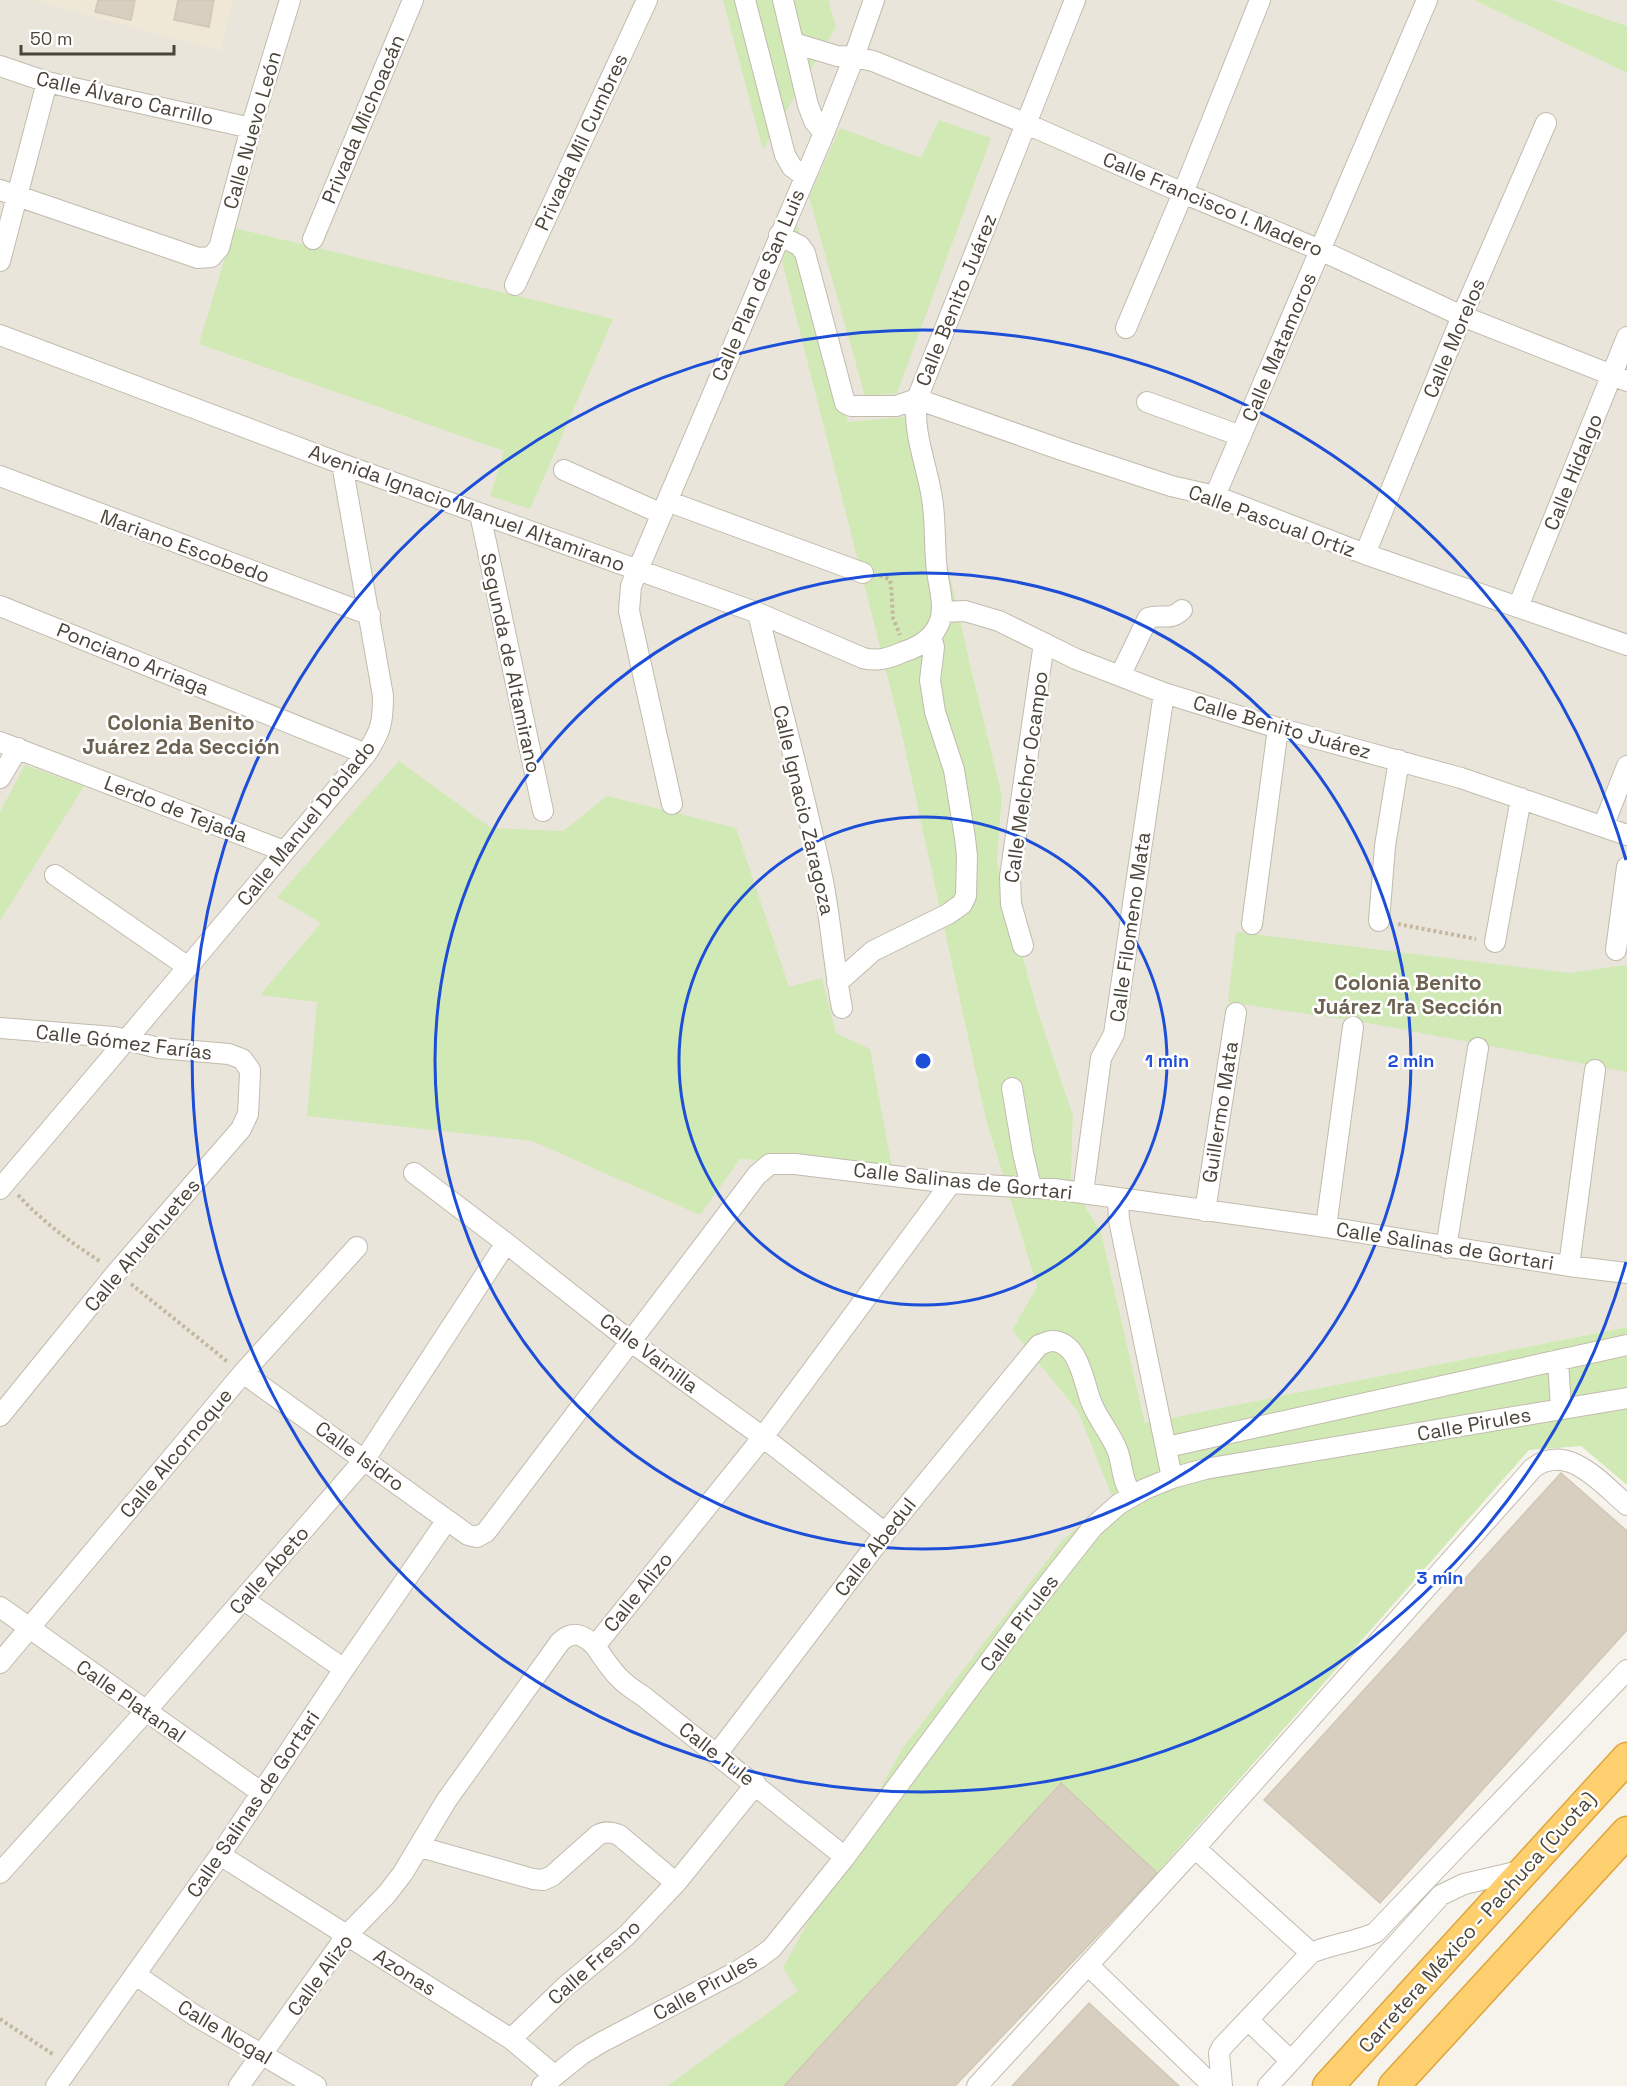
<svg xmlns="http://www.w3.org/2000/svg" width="1627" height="2086" viewBox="0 0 1627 2086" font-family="'Space Grotesk',sans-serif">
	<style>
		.residential { fill: #eae5da }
		.education { fill: #efe8d6 }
		.green { fill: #d1e9b5 }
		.building { fill: #d8cfc1; stroke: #d2c7b4; stroke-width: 1.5 }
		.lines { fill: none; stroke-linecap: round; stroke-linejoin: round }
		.minor-casing { stroke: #c2bbae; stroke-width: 22 }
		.highway-casing { stroke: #dfa53d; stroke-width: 33 }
		.path { stroke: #c3b79f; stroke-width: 4; stroke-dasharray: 3 3; stroke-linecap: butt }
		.minor { stroke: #fff; stroke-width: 20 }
		.highway { stroke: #fecf6e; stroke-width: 30 }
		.ring { fill: none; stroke: #1d4ed8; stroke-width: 3 }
		.labels { text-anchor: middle; stroke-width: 5; stroke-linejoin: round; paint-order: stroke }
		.street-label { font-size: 20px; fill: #4a4439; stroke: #fff }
		.neighbourhood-label { font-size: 21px; font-weight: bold; fill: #6d6250; stroke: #fff }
		.centre { fill: #1d4ed8; stroke: #fff; stroke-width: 3 }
		.ring-label { font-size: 18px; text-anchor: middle; font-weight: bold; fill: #1d4ed8; stroke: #fff; stroke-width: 5; stroke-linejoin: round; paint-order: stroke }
	</style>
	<rect width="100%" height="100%" fill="#f6f3ec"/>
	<path class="residential" d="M0,0H1474L1627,73V1327L1145,1423L1101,1232L1071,1183L1073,1115L1038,1012L997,862L1002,795L969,660L836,474L901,731L986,1120L1037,1288L1012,1330L1078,1412L1112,1497L799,1991L667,2086H0Z
		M1552,0H1627V26Z"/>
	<path class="education" d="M33,0H234L220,51Z"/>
	<path class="green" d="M723,0H828L836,27L763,150Z
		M1474,0H1552L1627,26V73Z
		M939,120L991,138L897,393L865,396L809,197L840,128L921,158Z
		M797,223L848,422L914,416L969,660L1002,795L997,862L1038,1012L1073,1115L1071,1183L1101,1232L1145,1423L1627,1327V1485L1581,1446L1529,1450L1157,1873L1060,1783L784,2086H667L798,1991L783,1968L902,1749L1063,1540L1112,1497L1078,1412L1012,1330L1037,1287L986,1120L901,731L782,261Z
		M234,228L613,319L530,509L490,496L504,451L199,344Z
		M399,761L491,828L563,831L607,796L736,828L789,987L822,978L836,1033L870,1049L892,1168L740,1159L700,1215L532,1141L307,1116L317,1002L260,995L321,923L277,897Z
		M25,765L84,786L0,921V812Z
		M1236,932L1569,973L1627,965V1072L1374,1024L1228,1002Z"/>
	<path class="building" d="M98,0H135L131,20L95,12Z
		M178,0H214L209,27L174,20Z
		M1561,1473L1627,1531V1630L1380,1903L1264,1800Z
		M1061,1783L1157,1873L955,2086H784Z
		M1089,2003L1179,2086H1012Z"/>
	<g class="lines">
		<defs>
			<path id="minor" d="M745,0L785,155L792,167L804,176
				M783,0L808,105L814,121L824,133
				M794,43L837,56L854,57L873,61L1027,124L1183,193L1320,250L1462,316L1627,381
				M0,66L47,82L251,128
				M0,190L198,258L211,257L219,248L251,128L290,0
				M779,235L800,246L805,253L845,403L851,406H896L917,399
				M313,239L413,0
				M0,261L47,82
				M515,285L647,0
				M1126,328L1183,193L1260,0
				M0,335L342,464L758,613L863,658C878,662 889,658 903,652C919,647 934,638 940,621C945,606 939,586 937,571C934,547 936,522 932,498C927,465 912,432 917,399L1075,0
				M917,399L1065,451L1171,486L1215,496L1365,554L1627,645
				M1147,402L1241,436
				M564,470L662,514
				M0,476L370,615
				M1215,496L1427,0
				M667,501L863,573
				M480,514L543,811
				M1365,554L1462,316L1546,123
				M0,606L366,754
				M1518,607L1627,337
				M942,612L965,611L999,621L1076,659L1164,693L1278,728L1461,778L1627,835
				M758,613C779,702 804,791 823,881C831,923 834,966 842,1008
				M1120,676L1148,618C1162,613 1169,622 1182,610
				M0,742L284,851
				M0,778L18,748
				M672,804L629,611L631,586L824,133L854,57L874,0
				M1603,827L1627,766
				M55,875L188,967
				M1379,921L1385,846L1399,760
				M1252,924L1278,728
				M1495,942L1521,798
				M1023,946L1011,904L1010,877L1044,643
				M1616,950L1627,867
				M837,983L873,951L948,914L962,904L966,896L967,856L965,838L954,770L935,712L930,680L934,647L931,637
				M0,1028L114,1037L159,1048L229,1054L242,1059L250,1070V1074L248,1114L241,1129L117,1272L0,1416
				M1012,1088L1023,1153L1031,1187
				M414,1173L506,1243L630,1341L763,1437L885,1533
				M0,1189L188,967L366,754C381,731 383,723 383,696L342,464
				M1083,1193L1101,1058L1114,1034L1164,693
				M1118,1199L1119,1220L1172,1478
				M1205,1211L1236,1013
				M1326,1227L1353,1027
				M1446,1248L1478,1048
				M1569,1266L1595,1070
				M1558,1360L1561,1409
				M243,1373L468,1535L477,1537L486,1532L757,1175L770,1164H795L951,1183L1054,1189L1326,1227L1569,1266L1627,1273
				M1167,1447L1627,1345
				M244,1600L344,1669
				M0,1607L262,1793
				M595,1646C612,1670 617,1680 643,1696L845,1857
				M0,1663L243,1373L357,1247
				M717,1754L885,1533L1039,1345C1043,1344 1048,1341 1052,1341C1080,1341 1084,1386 1092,1404C1099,1421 1112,1435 1118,1452C1123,1467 1122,1484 1133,1495
				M420,1847L533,1879L543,1880L552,1876L598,1835C605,1831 612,1832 619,1835L676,1883
				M1195,1848L1311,1953
				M220,1855L511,2039L554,2075
				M0,1873L145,1712L365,1459L506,1243
				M1088,1965L1195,1848L1533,1468C1568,1442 1601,1483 1627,1505
				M136,1975L194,2015L316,2086
				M1248,2020L1291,2061L1268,2086
				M511,2039L566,1986L626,1936L676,1883L756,1784
				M1291,2061L1441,1895L1464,1884L1524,1870
				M56,2086L220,1855L344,1669L447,1520
				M239,2086L347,1935L386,1895L403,1873L446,1801L560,1642C573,1630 583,1634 595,1646L763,1437L951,1183
				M542,2086L582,2054L602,2042L736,1972L760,1957L772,1948L845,1857L1026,1612L1093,1527L1119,1504L1145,1489L1172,1478L1205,1469L1627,1398
				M977,2086L1088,1965L1213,2086
				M1222,2086L1219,2053L1222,2047L1311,1953C1332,1944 1355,1942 1375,1933L1627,1670"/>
			<path id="highway" d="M1328,2086L1627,1758
				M1394,2086L1627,1832"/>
		</defs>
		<use href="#minor" class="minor-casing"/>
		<use href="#highway" class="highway-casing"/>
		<path class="path" d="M880,575L889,579L891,584L893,618L900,635
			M1398,924L1476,939
			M18,1195C43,1222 70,1242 101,1262
			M131,1284L228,1362
			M0,2019L54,2055"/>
		<use href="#minor" class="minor"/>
		<use href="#highway" class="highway"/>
	</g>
	<g class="ring">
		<circle cx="923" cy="1061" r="244"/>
		<circle cx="923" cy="1061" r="488"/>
		<path d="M1626 1262A731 731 0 1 1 1626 860"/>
	</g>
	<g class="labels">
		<g class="street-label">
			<text transform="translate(125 98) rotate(13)" y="7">Calle Álvaro Carrillo</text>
			<text transform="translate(363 119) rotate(-67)" y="7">Privada Michoacán</text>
			<text transform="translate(252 130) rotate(-74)" y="7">Calle Nuevo León</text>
			<text transform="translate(581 142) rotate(-65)" y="7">Privada Mil Cumbres</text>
			<text transform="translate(1213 204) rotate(23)" y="7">Calle Francisco I. Madero</text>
			<text transform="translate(758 285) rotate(-67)" y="7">Calle Plan de San Luis</text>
			<text transform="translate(956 300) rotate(-68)" y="7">Calle Benito Juárez</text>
			<text transform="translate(1454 338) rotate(-67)" y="7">Calle Morelos</text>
			<text transform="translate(1279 347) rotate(-67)" y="7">Calle Matamoros</text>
			<text transform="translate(1573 472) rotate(-68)" y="7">Calle Hidalgo</text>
			<text transform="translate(467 508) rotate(20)" y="7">Avenida Ignacio Manuel Altamirano</text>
			<text transform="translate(1272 521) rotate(20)" y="7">Calle Pascual Ortíz</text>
			<text transform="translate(185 546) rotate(20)" y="7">Mariano Escobedo</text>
			<text transform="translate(133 659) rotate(22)" y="7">Ponciano Arriaga</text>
			<text transform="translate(511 663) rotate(78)" y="7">Segunda de Altamirano</text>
			<text transform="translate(1282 727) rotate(16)" y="7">Calle Benito Juárez</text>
			<text transform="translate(1026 777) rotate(-82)" y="7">Calle Melchor Ocampo</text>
			<text transform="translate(176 809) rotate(21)" y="7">Lerdo de Tejada</text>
			<text transform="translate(804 810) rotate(77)" y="7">Calle Ignacio Zaragoza</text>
			<text transform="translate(306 823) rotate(-51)" y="7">Calle Manuel Doblado</text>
			<text transform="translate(1130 927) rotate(-82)" y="7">Calle Filomeno Mata</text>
			<text transform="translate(124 1042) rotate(7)" y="7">Calle Gómez Farías</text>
			<text transform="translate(1220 1112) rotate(-81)" y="7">Guillermo Mata</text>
			<text transform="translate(963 1181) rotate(6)" y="7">Calle Salinas de Gortari</text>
			<text transform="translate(142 1245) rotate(-50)" y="7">Calle Ahuehuetes</text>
			<text transform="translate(1445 1246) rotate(9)" y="7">Calle Salinas de Gortari</text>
			<text transform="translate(649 1353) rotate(37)" y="7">Calle Vainilla</text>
			<text transform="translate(1474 1424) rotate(-10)" y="7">Calle Pirules</text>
			<text transform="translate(176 1453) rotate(-50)" y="7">Calle Alcornoque</text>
			<text transform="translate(360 1456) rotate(36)" y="7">Calle Isidro</text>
			<text transform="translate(875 1547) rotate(-52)" y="7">Calle Abedul</text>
			<text transform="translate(269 1570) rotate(-49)" y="7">Calle Abeto</text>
			<text transform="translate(638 1592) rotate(-51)" y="7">Calle Alizo</text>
			<text transform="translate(1019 1623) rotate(-53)" y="7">Calle Pirules</text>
			<text transform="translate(131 1701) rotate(35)" y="7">Calle Platanal</text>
			<text transform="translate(717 1754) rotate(38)" y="7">Calle Tule</text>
			<text transform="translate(253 1804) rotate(-56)" y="7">Calle Salinas de Gortari</text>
			<text transform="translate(1477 1922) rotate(-48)" y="7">Carretera México - Pachuca (Cuota)</text>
			<text transform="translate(594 1962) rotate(-42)" y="7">Calle Fresno</text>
			<text transform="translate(405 1972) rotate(32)" y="7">Azonas</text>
			<text transform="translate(320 1975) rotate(-54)" y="7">Calle Alizo</text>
			<text transform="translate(705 1987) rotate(-29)" y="7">Calle Pirules</text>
			<text transform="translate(225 2032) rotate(31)" y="7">Calle Nogal</text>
		</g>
		<g class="neighbourhood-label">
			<text x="181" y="730">Colonia Benito<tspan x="181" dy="24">Juárez 2da Sección</tspan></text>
			<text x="1408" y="990">Colonia Benito<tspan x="1408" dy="24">Juárez 1ra Sección</tspan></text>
		</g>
	</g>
	<circle cx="923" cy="1061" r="9" class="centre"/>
	<g class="ring-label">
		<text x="1167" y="1067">1 min</text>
		<text x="1411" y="1067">2 min</text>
		<text x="1440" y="1584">3 min</text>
	</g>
	<path d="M21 45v9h153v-9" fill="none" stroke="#4a4439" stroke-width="3"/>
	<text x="30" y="45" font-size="18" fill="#4a4439" stroke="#ffffff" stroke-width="4.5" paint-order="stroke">50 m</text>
</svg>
